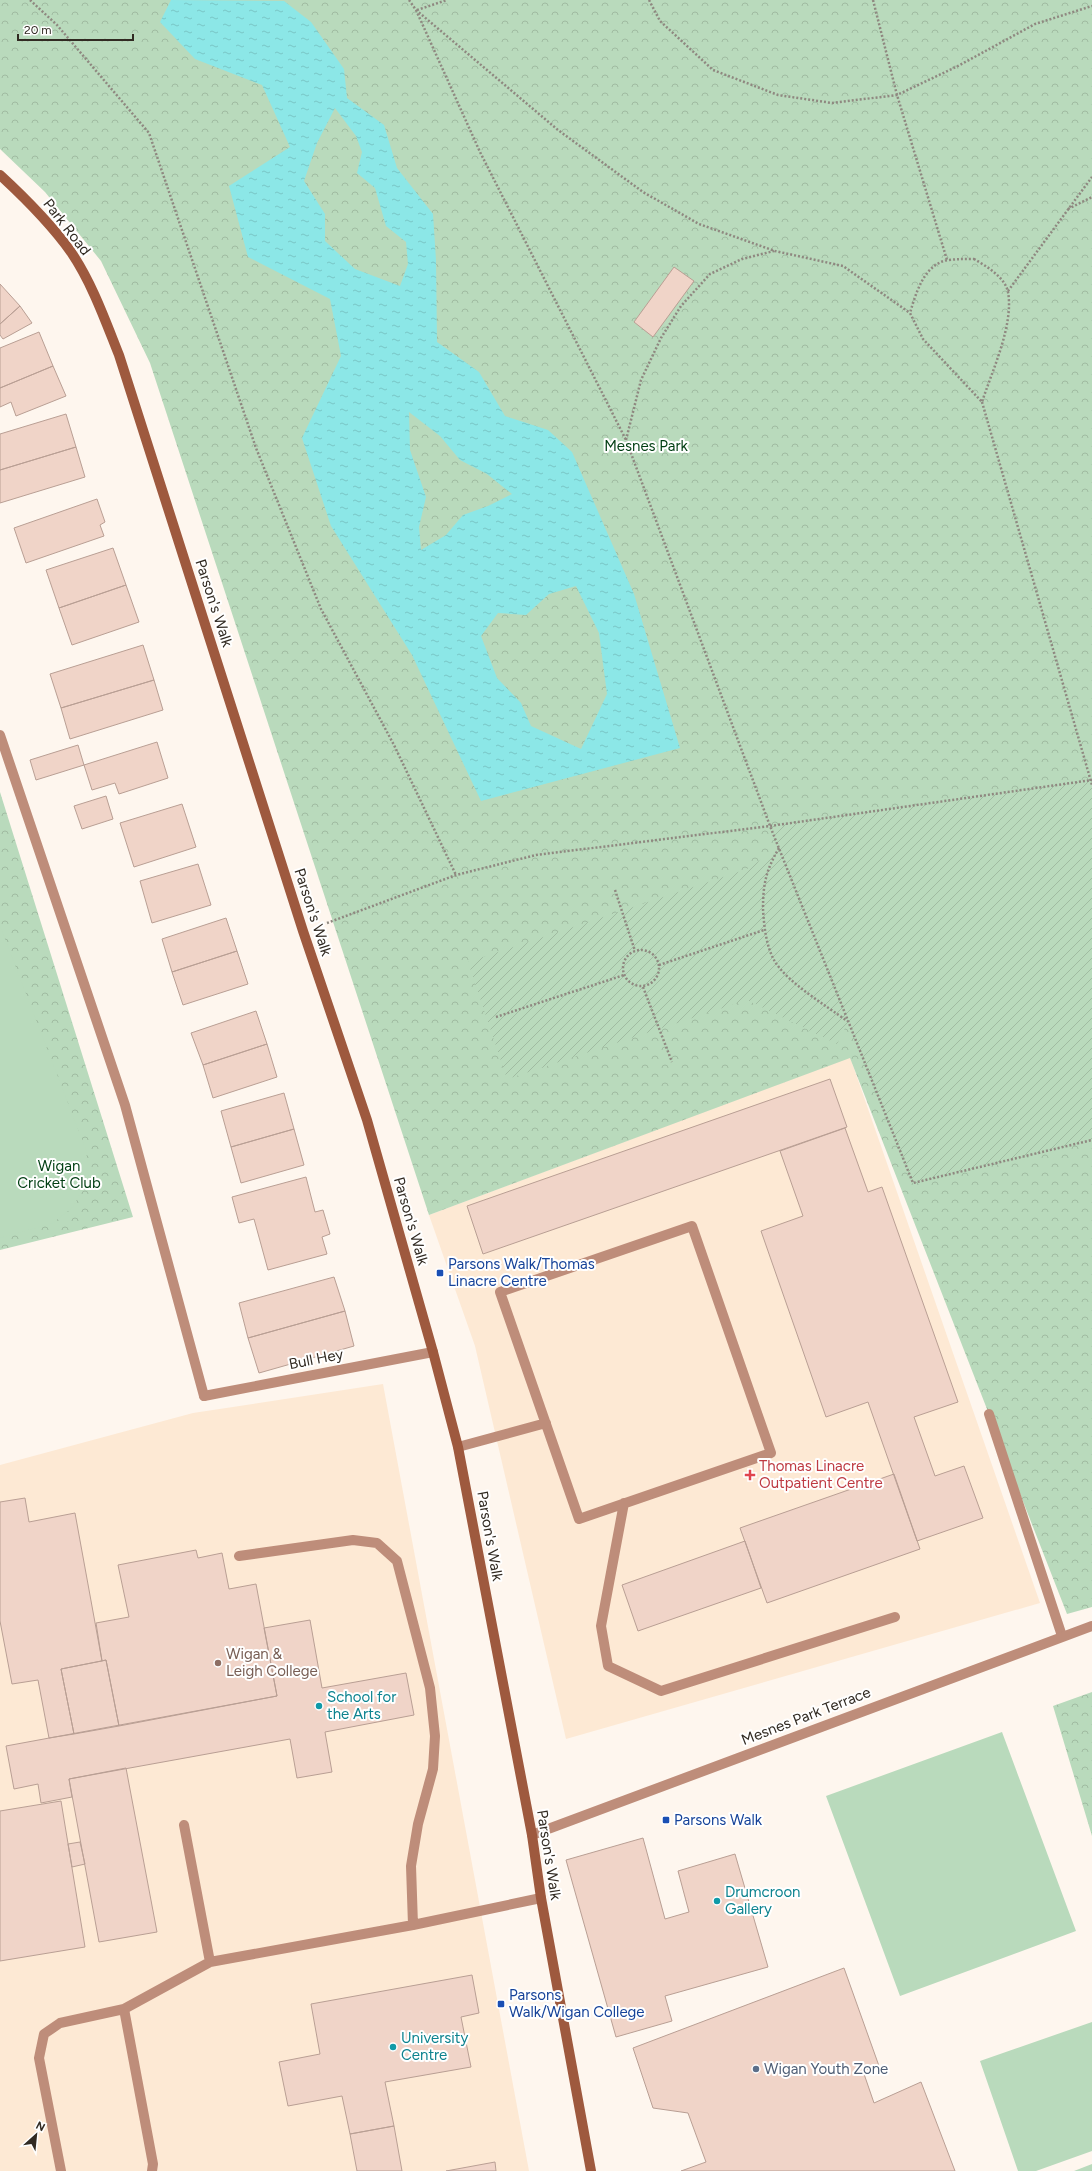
<svg xmlns="http://www.w3.org/2000/svg" width="1092" height="2171" viewBox="0 0 1092 2171" font-family="Figtree,sans-serif">
	<style>
		.built { fill: #fde9d4 }
		.park { fill: url(#park-crowns) }
		.garden { fill: url(#garden-furrows) }
		.pitch { fill: #b9dabc }
		.water { fill: url(#water-ripples); fill-rule: evenodd }
		.building { fill: #f0d4c8; stroke: #b99f94 }
		.lines { fill: none; stroke-linecap: round; stroke-linejoin: round }
		.path { stroke: #8f8880; stroke-width: 2.5; stroke-dasharray: 2 2; stroke-linecap: butt }
		.lane { stroke: #be8d7a; stroke-width: 10 }
		.street { stroke: #be8d7a; stroke-width: 10 }
		.secondary { stroke: #9e593e; stroke-width: 10 }
		.transit-dot { fill: #1a4fb4; stroke: #fff; stroke-width: 1.5 }
		.health-dot { fill: #e0444e; stroke: #fff; stroke-width: 1.5 }
		.education-dot { fill: #8d6e63; stroke: #fff; stroke-width: 1.5 }
		.culture-dot { fill: #0f9aa8; stroke: #fff; stroke-width: 1.5 }
		.service-dot { fill: #5c6f8a; stroke: #fff; stroke-width: 1.5 }
		.labels { text-anchor: middle; stroke-width: 4; stroke-linejoin: round; paint-order: stroke }
		.street-label { font-size: 15px; fill: #312a22; stroke: #fff }
		.park-label { font-size: 15px; fill: #003e12; stroke: #fff }
		.transit-label { font-size: 15px; fill: #164399; stroke: #fff; text-anchor: start }
		.health-label { font-size: 15px; fill: #be3a42; stroke: #fff; text-anchor: start }
		.education-label { font-size: 15px; fill: #785e54; stroke: #fff; text-anchor: start }
		.culture-label { font-size: 15px; fill: #0d838f; stroke: #fff; text-anchor: start }
		.service-label { font-size: 15px; fill: #4e5e75; stroke: #fff; text-anchor: start }
	</style>
	<defs>
		<pattern id="park-crowns" width="20" height="18" patternUnits="userSpaceOnUse"><rect width="20" height="18" fill="#b9dabc"/><path d="M2 6a3 3 0 1 1 6 0M12 15a3 3 0 1 1 6 0" fill="none" stroke="#a0bba1"/></pattern>
		<pattern id="garden-furrows" width="10" height="10" patternUnits="userSpaceOnUse"><rect width="10" height="10" fill="#b9dabc"/><path d="M-1 1l2-2M0 10L10 0M9 11l2-2" fill="none" stroke="#a0bba1"/></pattern>
		<pattern id="water-ripples" width="26" height="14" patternUnits="userSpaceOnUse"><rect width="26" height="14" fill="#8ce7e7"/><path d="M2 4q2-2 4 0t4 0M15 11q2-2 4 0t4 0" fill="none" stroke="#79c6c6"/></pattern>
	</defs>
	<rect width="100%" height="100%" fill="#fef6ee"/>
	<path class="built" d="M850,1057L1040,1603L566,1739L475,1346L429,1215Z
		M383,1384L529,2171H0V1465L193,1413Z"/>
	<path class="park" d="M0,0H1092V1607L1067,1614L850,1058L429,1215L150,363L101,261L45,192L0,149Z
		M0,792L133,1217L0,1250Z
		M1092,1692V1836L1053,1706Z"/>
	<path class="garden" d="M1092,780V1140L913,1183L848,1022L837,1044L747,1000L507,1079L468,962L747,869L779,848L770,826Z"/>
	<path class="pitch" d="M0,926L86,1150L89,1177L73,1207L53,1223L0,1238Z
		M1002,1732L1076,1931L900,1996L826,1796Z
		M1092,2022V2151L1036,2171H1018L980,2061Z
		M1092,2164V2171H1074Z"/>
	<path class="water" d="M171,0L284,1L311,22L344,69L347,98L384,125L397,168L433,214L436,260L437,342L479,372L505,416L548,430L572,452L634,594L680,748L481,801L412,655L331,526L302,438L341,356L330,299L248,257L229,186L290,147L262,85L195,59L160,22ZM335,108L356,136L362,152L357,173L375,188L386,226L406,242L408,264L400,286L355,269L325,241V214L304,181L317,143ZM409,412L440,436L460,460L487,474L512,494L488,506L463,515L446,535L421,550L419,527L426,497L410,450ZM576,586L599,633L607,694L581,749L531,726L521,703L497,678L481,636L498,613L526,615L549,594Z"/>
	<path class="building" d="M674,267L694,281L653,337L634,322Z
		M0,284L20,306L0,324Z
		M20,306L32,323L3,339L0,335V324Z
		M39,332L53,366L0,388V348Z
		M53,366L66,396L16,416L11,402L0,407V388Z
		M66,414L76,447L0,470V434Z
		M76,447L85,477L0,503V470Z
		M97,499L105,522L100,525L104,536L26,563L14,528Z
		M113,548L126,585L59,608L46,570Z
		M126,585L139,622L72,645L59,608Z
		M143,645L154,680L61,708L50,674Z
		M154,680L163,710L70,739L61,708Z
		M157,742L168,778L119,794L115,783L92,790L84,765Z
		M78,745L84,765L36,780L30,760Z
		M106,796L113,819L82,829L74,806Z
		M182,804L196,847L134,867L120,823Z
		M198,864L211,905L152,923L140,881Z
		M226,918L237,951L172,972L162,939Z
		M237,951L248,984L183,1005L172,972Z
		M256,1011L267,1044L203,1065L191,1033Z
		M267,1044L277,1077L213,1098L203,1065Z
		M830,1079L847,1127L483,1254L467,1206Z
		M284,1093L294,1129L231,1147L221,1111Z
		M845,1128L868,1192L882,1187L958,1402L914,1417L935,1476L964,1466L983,1518L917,1541L868,1402L826,1417L761,1231L803,1216L780,1151Z
		M294,1129L304,1165L241,1183L231,1147Z
		M306,1177L315,1212L323,1210L330,1234L322,1237L327,1254L268,1270L254,1219L239,1223L232,1197Z
		M334,1277L345,1311L248,1338L239,1303Z
		M345,1311L354,1346L259,1373L248,1338Z
		M894,1474L920,1549L767,1603L740,1528Z
		M25,1498L29,1522L75,1513L102,1661L61,1669L74,1734L49,1738L38,1680L12,1684L0,1621V1502Z
		M745,1541L761,1588L638,1631L622,1585Z
		M196,1550L198,1558L222,1553L229,1589L256,1584L277,1696L119,1726L106,1660L102,1661L96,1623L129,1617L118,1565Z
		M310,1620L322,1688L406,1673L414,1715L325,1732L332,1772L297,1778L290,1739L69,1779L72,1797L41,1803L38,1784L14,1789L6,1746L277,1696L264,1628Z
		M106,1660L119,1726L74,1734L61,1669Z
		M126,1768L157,1932L99,1942L69,1779Z
		M61,1801L85,1947L0,1961V1811Z
		M643,1838L665,1919L689,1912L678,1871L735,1854L768,1967L665,1996L672,2021L616,2037L566,1860Z
		M80,1842L85,1864L72,1867L68,1844Z
		M844,1968L879,2066L863,2071L874,2103L921,2082L955,2171H681L706,2162L688,2113L653,2108L633,2048Z
		M472,1975L479,2013L461,2017L471,2067L385,2082L394,2126L350,2134L342,2096L288,2106L279,2062L320,2054L311,2004Z
		M394,2126L402,2171H357L350,2134Z
		M495,2162L496,2171H446Z"/>
	<g class="lines">
		<path class="path" d="M30,0L57,25L149,133L256,448L321,609L394,745L456,875
			M409,0L416,10L558,130L643,192L699,224L775,251L843,266L910,313
			M649,0L660,21L713,70L778,95L832,103L897,95L958,66L1035,24L1092,6
			M873,0L897,95L947,260
			M416,10L480,152L626,440L770,826L913,1183L1092,1140
			M417,10L447,0
			M1068,209L1092,197
			M974,259C986,266 1005,277 1008,292C1014,325 992,371 982,402L923,339L910,313C916,293 924,264 948,260C957,259 965,259 974,259Z
			M1008,291L1092,177
			M982,402L1092,785
			M626,440L641,380L661,338L681,306L710,274L742,259L774,251
			M779,848C766,870 763,884 763,909C764,926 766,945 774,960C786,982 827,1006 847,1021
			M615,890L635,951
			M327,923L456,875L536,855L770,826L1092,780
			M623 968a18 18 0 1 1 36 0a18 18 0 1 1-36 0Z
			M659,965L764,930
			M643,987L672,1062
			M496,1017L624,975"/>
		<path class="lane" d="M0,735L125,1105L204,1396
			M692,1226L771,1453L579,1519L500,1292Z
			M989,1414L1062,1636
			M458,1447L546,1423
			M624,1503L601,1626L608,1666L661,1691L895,1617
			M239,1556L353,1540L377,1543L397,1561L430,1688L435,1736L433,1769L418,1824L411,1866L413,1925
			M184,1825L210,1962
			M124,2009L153,2164L152,2171
			M61,2171L39,2058L44,2034L60,2023L124,2009L210,1962L413,1925L541,1898"/>
		<path class="street" d="M204,1396L433,1352
			M532,1835L1092,1626"/>
		<path class="secondary" d="M0,175C25,198 51,224 71,252C92,283 105,320 119,355L303,931L367,1120L433,1352L458,1447L532,1835L541,1898L591,2171"/>
	</g>
	<g class="transit-dot">
		<rect x="436" y="1269" width="8" height="8" rx="2"/>
		<rect x="662" y="1816" width="8" height="8" rx="2"/>
		<rect x="497" y="2000" width="8" height="8" rx="2"/>
	</g>
	<path class="health-dot" d="M748 1469h4v4h4v4h-4v4h-4v-4h-4v-4h4z"/>
	<circle class="education-dot" cx="218" cy="1663" r="4"/>
	<g class="culture-dot">
		<circle cx="319" cy="1706" r="4"/>
		<circle cx="717" cy="1901" r="4"/>
		<circle cx="393" cy="2047" r="4"/>
	</g>
	<circle class="service-dot" cx="756" cy="2069" r="4"/>
	<g class="labels">
		<g class="street-label">
			<text transform="translate(67 227) rotate(52)" y="5">Park Road</text>
			<text transform="translate(214 603) rotate(72)" y="5">Parson's Walk</text>
			<text transform="translate(313 912) rotate(72)" y="5">Parson's Walk</text>
			<text transform="translate(411 1221) rotate(74)" y="5">Parson's Walk</text>
			<text transform="translate(316 1359) rotate(-11)" y="5">Bull Hey</text>
			<text transform="translate(490 1536) rotate(80)" y="5">Parson's Walk</text>
			<text transform="translate(806 1716) rotate(-21)" y="5">Mesnes Park Terrace</text>
			<text transform="translate(549 1855) rotate(81)" y="5">Parson's Walk</text>
		</g>
		<g class="park-label">
			<text x="646" y="451">Mesnes Park</text>
			<text x="59" y="1171">Wigan<tspan x="59" dy="17">Cricket Club</tspan></text>
		</g>
		<g class="transit-label">
			<text x="448" y="1269">Parsons Walk/Thomas<tspan x="448" dy="17">Linacre Centre</tspan></text>
			<text x="674" y="1825">Parsons Walk</text>
			<text x="509" y="2000">Parsons<tspan x="509" dy="17">Walk/Wigan College</tspan></text>
		</g>
		<g class="health-label">
			<text x="759" y="1471">Thomas Linacre<tspan x="759" dy="17">Outpatient Centre</tspan></text>
		</g>
		<g class="education-label">
			<text x="226" y="1659">Wigan &amp;<tspan x="226" dy="17">Leigh College</tspan></text>
		</g>
		<g class="culture-label">
			<text x="327" y="1702">School for<tspan x="327" dy="17">the Arts</tspan></text>
			<text x="725" y="1897">Drumcroon<tspan x="725" dy="17">Gallery</tspan></text>
			<text x="401" y="2043">University<tspan x="401" dy="17">Centre</tspan></text>
		</g>
		<g class="service-label">
			<text x="764" y="2074">Wigan Youth Zone</text>
		</g>
	</g>
	<g transform="translate(36 2135) rotate(27)" stroke="#ffffff" stroke-width="3" paint-order="stroke">
	<path d="M0-3L7 15L0 10L-7 15Z" fill="#312a22"/>
	<text y="-6" font-size="11" font-weight="bold" text-anchor="middle" fill="#312a22">N</text>
	</g>
	<path d="M18 34v6h115v-6" fill="none" stroke="#312a22" stroke-width="2"/>
	<text x="24" y="34" font-size="12" fill="#312a22" stroke="#ffffff" stroke-width="3" paint-order="stroke">20 m</text>
</svg>
